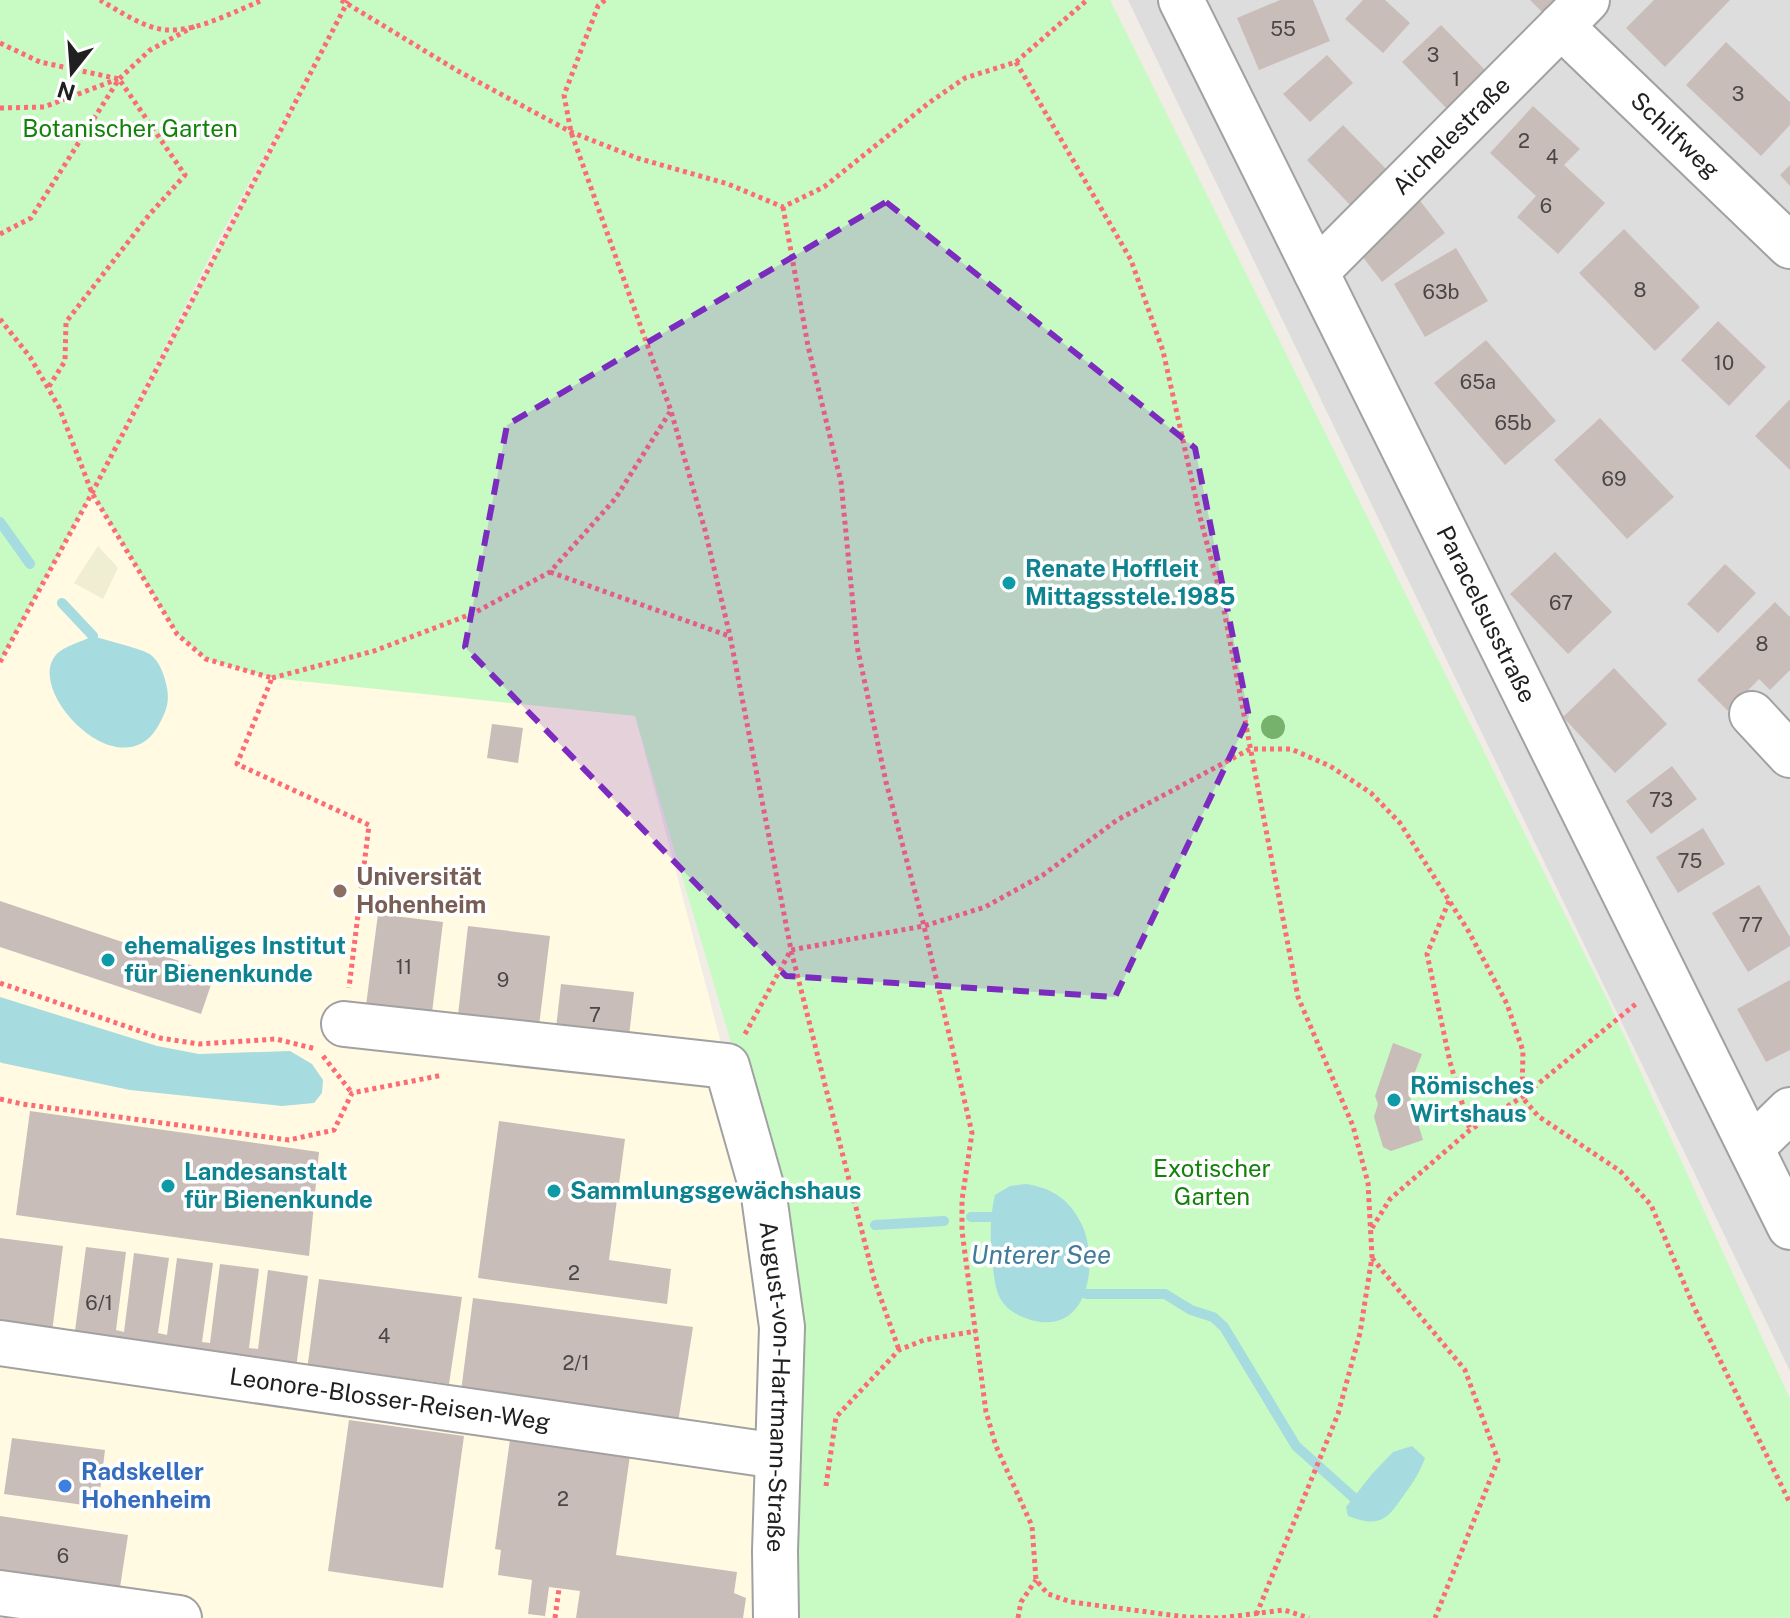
<svg xmlns="http://www.w3.org/2000/svg" width="1790" height="1618" viewBox="0 0 1790 1618" font-family="'Public Sans',sans-serif">
	<style>
		.residential { fill: #dedddd }
		.education { fill: #fffae1 }
		.farmland { fill: #efedd2 }
		.park { fill: #c8fac4; fill-rule: evenodd }
		.water { fill: #a6dbdf }
		.lines { fill: none; stroke-linecap: round; stroke-linejoin: round }
		.stream { stroke: #a6dbdf; stroke-width: 10 }
		.building { fill: #c9bdba }
		.minor-casing { stroke: #a1a1a1; stroke-width: 48 }
		.path { stroke: #fc6c74; stroke-width: 5; stroke-dasharray: 4 4; stroke-linecap: butt }
		.minor { stroke: #fff; stroke-width: 44 }
		.tree { fill: #77b26d }
		.marked { fill: #7b2cbf; fill-opacity: 0.2; stroke: #7b2cbf; stroke-width: 6; stroke-dasharray: 16 10; stroke-linejoin: round }
		.culture-dot { fill: #0f9aa8; stroke: #fff; stroke-width: 3 }
		.education-dot { fill: #8d6e63; stroke: #fff; stroke-width: 3 }
		.shop-dot { fill: #3f7fe0; stroke: #fff; stroke-width: 3 }
		.labels { text-anchor: middle; stroke-width: 7; stroke-linejoin: round; paint-order: stroke }
		.number-label { font-size: 20px; fill: #4a4746 }
		.park-label { font-size: 24px; fill: #13820a; stroke: #fff }
		.street-label { font-size: 24px; fill: #202020; stroke: #fff }
		.culture-label { font-size: 24px; font-weight: bold; fill: #0d838f; stroke: #fff; text-anchor: start }
		.education-label { font-size: 24px; font-weight: bold; fill: #785e54; stroke: #fff; text-anchor: start }
		.shop-label { font-size: 24px; font-weight: bold; fill: #366cbe; stroke: #fff; text-anchor: start }
		.water-label { font-size: 26px; font-style: italic; fill: #417c9a; stroke: #fff }
	</style>
	<rect width="100%" height="100%" fill="#f1ece6"/>
	<path class="residential" d="M1128,0H1790V1371Z"/>
	<path class="education" d="M92,493L177,634L206,659L273,678L635,715L727,1066L764,1196L776,1618H0V662Z"/>
	<path class="farmland" d="M98,546L118,568L103,599L74,583Z"/>
	<path class="park" d="M0,0H1110L1610,1005L1790,1399V1618H784V1552L737,1063L635,716L272,678L206,659L177,634L92,493L0,662ZM318,58L122,436H121L216,244Z"/>
	<path class="water" d="M93,636C104,640 144,649 151,655C160,662 165,677 167,688C170,704 165,714 157,728C118,791 19,685 59,652C68,645 83,641 93,636Z
		M0,997L157,1046L199,1054L290,1051L312,1064L323,1080L322,1093L314,1103L282,1106L130,1090L2,1063L0,1062Z
		M1026,1184C1053,1188 1070,1200 1082,1225C1100,1265 1087,1339 1028,1319C1015,1314 1007,1310 1000,1298C994,1286 993,1268 992,1256C990,1234 990,1216 995,1195L1010,1186Z
		M1412,1446L1425,1458C1420,1471 1415,1480 1406,1492C1388,1518 1382,1529 1348,1516L1346,1507L1372,1474L1393,1452Z"/>
	<g class="lines">
		<path class="stream" d="M0,522L30,564
			M62,603L93,636
			M971,1217H990
			M875,1225L944,1221
			M1086,1294H1165L1191,1310L1213,1317L1224,1327L1296,1446L1353,1497"/>
	</g>
	<path class="building" d="M1280,0H1313L1330,41L1259,70L1237,18Z
		M1363,0H1385L1410,23L1383,53L1345,19Z
		M1530,0H1559L1544,14Z
		M1654,0H1730L1665,67L1626,28Z
		M1441,25L1487,72L1448,110L1402,62Z
		M1726,42L1790,102V125L1761,156L1686,85Z
		M1327,55L1353,83L1310,122L1283,94Z
		M1533,106L1580,149L1564,165L1605,203L1558,254L1517,217L1536,196L1490,153Z
		M1343,125L1390,173L1353,208L1307,160Z
		M1790,165V186L1780,175Z
		M1418,198L1445,233L1382,282L1355,247Z
		M1624,229L1700,307L1655,351L1579,273Z
		M1456,248L1488,301L1425,337L1394,284Z
		M1718,321L1766,367L1729,406L1681,360Z
		M1486,340L1556,421L1505,465L1434,383Z
		M1790,399V470L1755,436Z
		M1600,418L1674,497L1627,539L1554,460Z
		M1555,552L1612,612L1568,654L1510,594Z
		M1725,564L1756,593L1718,633L1687,604Z
		M1775,602L1790,617V670L1770,690L1759,679L1728,711L1697,680Z
		M1614,668L1667,724L1615,773L1563,717Z
		M492,724L523,728L518,763L487,758Z
		M1672,766L1697,799L1651,834L1626,801Z
		M1703,828L1725,864L1678,893L1656,857Z
		M1759,885L1790,937V946L1748,972L1712,913Z
		M0,901L215,973L201,1014L0,947Z
		M378,914L443,922L431,1021L365,1013Z
		M468,926L550,936L538,1034L457,1024Z
		M1790,980V1050L1766,1062L1737,1009Z
		M561,984L634,992L628,1045L555,1037Z
		M1393,1043L1422,1054L1408,1090L1423,1140L1391,1151L1383,1147L1374,1117L1378,1104L1375,1096Z
		M30,1111L319,1152L309,1256L16,1215Z
		M499,1121L625,1139L609,1260L671,1269L667,1304L478,1278Z
		M0,1238L63,1246L51,1340L0,1333Z
		M86,1247L126,1252L116,1330L124,1332L134,1253L169,1258L158,1333L167,1335L177,1258L213,1263L202,1342L210,1343L220,1264L259,1269L249,1348L258,1349L268,1270L308,1276L295,1376L73,1346Z
		M319,1279L462,1297L449,1384L377,1374L375,1387L306,1378Z
		M473,1298L693,1327L677,1429L460,1399Z
		M349,1420L464,1436L443,1588L328,1571Z
		M511,1432L631,1448L616,1555L737,1572L734,1593L746,1598L743,1618H576L580,1591L549,1587L545,1616L528,1614L532,1580L498,1575L501,1550L495,1549Z
		M12,1438L105,1450L98,1507L4,1494Z
		M0,1516L128,1535L119,1594L0,1577Z"/>
	<g class="lines">
		<defs>
			<g id="minor">
				<path id="s1" d="M1181,0L1790,1227"/>
				<path id="s2" d="M1561,26L1790,246"/>
				<path id="s3" d="M1316,272L1587,0"/>
				<path d="M1752,714L1790,755"/>
				<path id="s4" d="M344,1024L727,1066L764,1196L782,1327L775,1551L776,1618"/>
				<path d="M1751,1148L1790,1110"/>
				<path id="s5" d="M0,1343L778,1456"/>
				<path d="M0,1593L179,1618"/>
			</g>
		</defs>
		<use href="#minor" class="minor-casing"/>
		<path class="path" d="M100,0C119,11 145,29 168,30C199,31 235,11 263,0
			M341,0L458,71L571,132L637,158L728,184L783,207L824,187L930,102L965,78L1016,62L1087,0
			M605,0L598,6L564,95L571,132L671,411L705,530L730,636L791,950L874,1279L899,1350
			M0,43L40,62L119,79L185,175L149,215L66,322L65,361L48,388
			M1016,62L1131,260L1163,351L1201,521L1222,600L1298,997L1353,1126L1368,1183L1372,1257L1360,1333L1338,1414L1255,1618
			M0,108L44,107L118,79
			M783,207L808,346L841,482L857,646L886,782L924,926L972,1133L962,1200V1231L986,1412L996,1446L1032,1526L1036,1580L1048,1594L1071,1602L1186,1617L1219,1618L1284,1610L1309,1618
			M0,234L31,218L119,79L150,50L195,26
			M0,319L30,357L59,407L92,493L177,634L206,659L272,678L237,764L369,825L349,988
			M550,572L729,636
			M0,662L92,493L348,1
			M272,678L374,651L474,613L550,572L615,499L670,412
			M1449,901L1427,954L1450,1062L1470,1130
			M0,983L160,1038L199,1044L276,1039L316,1049
			M745,1034L791,950L924,926L985,907L1043,875L1117,820L1250,749H1291L1330,766L1371,793L1400,823L1469,932L1507,1004L1523,1051L1522,1097L1538,1116L1620,1171L1651,1205L1694,1307L1790,1503
			M323,1056L352,1093
			M0,1099L22,1104L289,1140L334,1130L352,1093L443,1075
			M1372,1228L1390,1199L1470,1130L1522,1097L1637,1003
			M1372,1258L1465,1370L1498,1460L1435,1618
			M826,1486L836,1417L899,1350L924,1340L976,1331
			M555,1618L559,1589
			M1018,1618L1021,1602L1036,1580"/>
		<use href="#minor" class="minor"/>
	</g>
	<circle class="tree" cx="1273" cy="727" r="12"/>
	<path class="marked" d="M886,202L1195,448L1249,717L1115,997L786,976L465,647L507,425Z"/>
	<g class="culture-dot">
		<circle cx="1009" cy="583" r="8"/>
		<circle cx="108" cy="960" r="8"/>
		<circle cx="1394" cy="1100" r="8"/>
		<circle cx="168" cy="1186" r="8"/>
		<circle cx="554" cy="1191" r="8"/>
	</g>
	<circle class="education-dot" cx="340" cy="891" r="8"/>
	<circle class="shop-dot" cx="65" cy="1486" r="8"/>
	<g class="labels">
		<g class="number-label">
			<text x="1283" y="36">55</text>
			<text x="1433" y="62">3</text>
			<text x="1456" y="86">1</text>
			<text x="1738" y="101">3</text>
			<text x="1524" y="148">2</text>
			<text x="1552" y="164">4</text>
			<text x="1546" y="213">6</text>
			<text x="1640" y="297">8</text>
			<text x="1441" y="299">63b</text>
			<text x="1724" y="370">10</text>
			<text x="1478" y="389">65a</text>
			<text x="1513" y="430">65b</text>
			<text x="1614" y="486">69</text>
			<text x="1561" y="610">67</text>
			<text x="1762" y="651">8</text>
			<text x="1661" y="807">73</text>
			<text x="1690" y="868">75</text>
			<text x="1751" y="932">77</text>
			<text x="404" y="974">11</text>
			<text x="503" y="987">9</text>
			<text x="595" y="1022">7</text>
			<text x="574" y="1280">2</text>
			<text x="99" y="1310">6/1</text>
			<text x="384" y="1343">4</text>
			<text x="576" y="1370">2/1</text>
			<text x="563" y="1506">2</text>
			<text x="63" y="1563">6</text>
		</g>
		<g class="park-label">
			<text x="130" y="137">Botanischer Garten</text>
			<text x="1212" y="1177">Exotischer<tspan x="1212" dy="28">Garten</tspan></text>
		</g>
		<g class="street-label">
			<text dy="8" stroke="none"><textPath href="#s3" startOffset="192">Aichelestraße</textPath></text>
			<text dy="8" stroke="none"><textPath href="#s2" startOffset="158">Schilfweg</textPath></text>
			<text dy="8" stroke="none"><textPath href="#s1" startOffset="686">Paracelsusstraße</textPath></text>
			<text dy="8" stroke="none"><textPath href="#s4" startOffset="712">August-von-Hartmann-Straße</textPath></text>
			<text dy="8" stroke="none"><textPath href="#s5" startOffset="394">Leonore-Blosser-Reisen-Weg</textPath></text>
		</g>
		<g class="culture-label">
			<text x="1025" y="577">Renate Hoffleit<tspan x="1025" dy="28">Mittagsstele.1985</tspan></text>
			<text x="124" y="954">ehemaliges Institut<tspan x="124" dy="28">für Bienenkunde</tspan></text>
			<text x="1410" y="1094">Römisches<tspan x="1410" dy="28">Wirtshaus</tspan></text>
			<text x="184" y="1180">Landesanstalt<tspan x="184" dy="28">für Bienenkunde</tspan></text>
			<text x="570" y="1199">Sammlungsgewächshaus</text>
		</g>
		<g class="education-label">
			<text x="356" y="885">Universität<tspan x="356" dy="28">Hohenheim</tspan></text>
		</g>
		<g class="shop-label">
			<text x="81" y="1480">Radskeller<tspan x="81" dy="28">Hohenheim</tspan></text>
		</g>
		<g class="water-label">
			<text x="1041" y="1264">Unterer See</text>
		</g>
	</g>
	<g transform="translate(72 72) rotate(197)" stroke="#ffffff" stroke-width="6" paint-order="stroke">
	<path d="M0-6L14 30L0 20L-14 30Z" fill="#202020"/>
	<text y="-12" font-size="22" font-weight="bold" text-anchor="middle" fill="#202020">N</text>
	</g>
</svg>
